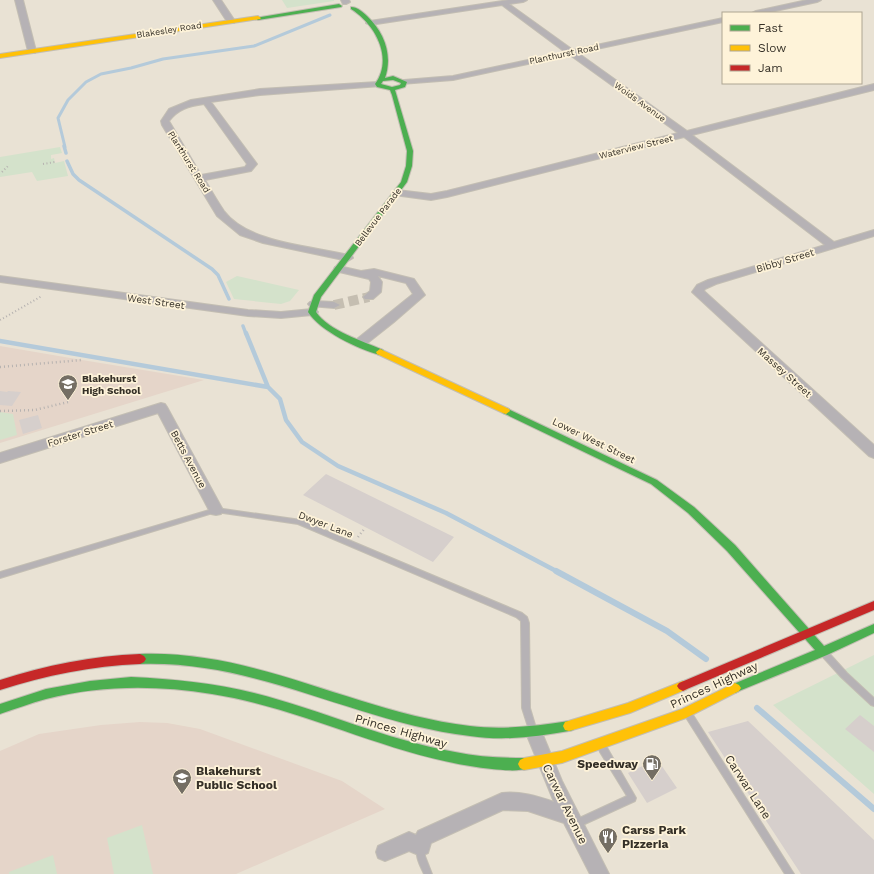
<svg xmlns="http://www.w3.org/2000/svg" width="874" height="874" viewBox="0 0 874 874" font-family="'Work Sans',sans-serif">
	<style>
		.education { fill: #e5d5c9 }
		.green { fill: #d4e2cb }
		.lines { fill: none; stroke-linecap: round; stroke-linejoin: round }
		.stream-far3 { stroke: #b4cada; stroke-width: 3 }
		.stream-far2 { stroke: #b4cada; stroke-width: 3.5 }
		.stream-far1 { stroke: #b4cada; stroke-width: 4.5 }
		.stream { stroke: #b4cada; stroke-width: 6 }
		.building { fill: #d6cfcc }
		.street-tunnel { stroke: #c5beb1; stroke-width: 10; stroke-dasharray: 10 5; stroke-linecap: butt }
		.lane-casing { stroke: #c3beb3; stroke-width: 2 }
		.street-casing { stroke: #c3beb3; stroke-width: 2 }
		.fast-casing { stroke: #c3beb3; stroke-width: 2 }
		.slow-casing { stroke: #c3beb3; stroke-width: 2 }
		.jam-casing { stroke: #c3beb3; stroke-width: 2 }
		.path-far1 { stroke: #b6b2b0; stroke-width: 2; stroke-dasharray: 1 2.5; stroke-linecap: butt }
		.path { stroke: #b6b2b0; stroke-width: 2.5; stroke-dasharray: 1 3; stroke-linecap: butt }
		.lane { fill: #b6b2b5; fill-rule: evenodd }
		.street { fill: #b6b2b5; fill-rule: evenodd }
		.fast { fill: #4caf50; fill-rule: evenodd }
		.slow { fill: #ffc107; fill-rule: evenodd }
		.jam { fill: #c62828; fill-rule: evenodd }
		.labels { text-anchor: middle; stroke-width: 3.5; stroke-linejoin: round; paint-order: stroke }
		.far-street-label { font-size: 9px; fill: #353027; stroke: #fef3d9 }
		.street-label { font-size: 10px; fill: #353027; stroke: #fef3d9 }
		.poi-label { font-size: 10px; font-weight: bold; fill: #353027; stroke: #fef3d9; text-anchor: start }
		.near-street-label { font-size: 12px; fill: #353027; stroke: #fef3d9 }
		.near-poi-label { font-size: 12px; font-weight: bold; fill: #353027; stroke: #fef3d9; text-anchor: start }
	</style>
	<rect width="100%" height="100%" fill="#e9e2d4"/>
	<path class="education" d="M0,346L82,360L204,380L0,443Z
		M140,722L167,723L200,729L342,781L385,809L236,874H0V751L39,734L101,725Z"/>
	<path class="green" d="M282,0H334V1L287,8Z
		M60,147L62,153L51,155V159L54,158L55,163L64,161L68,176L37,181L32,172L0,177V157Z
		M237,276L299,290L290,301L281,304L234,299L226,282Z
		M0,412L13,414L17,435L0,440Z
		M874,655V794L773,705Z
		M142,825L153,874H114L107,838Z
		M53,855L57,874H9V872Z"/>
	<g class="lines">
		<path class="stream-far3" d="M65,147L58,118L68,100L86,82L101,74L131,68L163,59L254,46L330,15"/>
		<path class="stream-far2" d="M64,146L66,153
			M67,161L73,174L79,180L212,269L218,275L229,299
			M243,326L246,334"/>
		<path class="stream-far1" d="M246,333L268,387L280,399L286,420L302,442L338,466L446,513L558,572
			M0,341L268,387"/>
		<path class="stream" d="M556,571L667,631L706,659
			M757,708L874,809"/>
	</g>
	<path class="building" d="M0,391L7,392L8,391L21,392L12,406L0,405Z
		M38,415L42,428L23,434L19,420Z
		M326,474L454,537L433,562L303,495Z
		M860,715L874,726V752L845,729Z
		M748,721L874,840V874H801L708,732Z
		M657,759L677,788L647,803L628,773Z"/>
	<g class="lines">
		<path class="street-tunnel" d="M334,305L369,297"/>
		<defs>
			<path id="lane" d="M216,508L301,520L522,613L527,617L529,623L530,708L536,728L535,730L532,732L529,730L522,708L521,621L516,617L298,524L216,512L0,578V572Z
				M825,651L828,652L847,673L874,698V706L871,705L841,677L822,656L821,654L822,652Z
				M690,714L693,715L794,874H785L687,719L686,717L687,715Z
				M603,745L606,746L636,798L635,801L576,828L573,827L572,824L573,821L627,796L600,752L599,749L600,746Z
				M421,844L424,845L425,848V856L432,874H424C420,865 414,855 418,845Z"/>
			<path id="street" d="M15,0H23L36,51L35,53H32L28,51Z
				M213,0H221L235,21L234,23H228Z
				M341,0H349L350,2L346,4H343Z
				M509,0H527L523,2L509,4L573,50L723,18V22L578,53L687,131L874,84V90L692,135L834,242L874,230V236L716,284L705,289L704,291L874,445V458L869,456L692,292L697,285L708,280L825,245L684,137L447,197L431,200L394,195L392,193L397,190L431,194L447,191L678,133L570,55L453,80L401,84L400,82L401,80H404L453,76L565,52L502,5L370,25L366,23L370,21Z
				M807,0H821L817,2L766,13H752L756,11Z
				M378,82H381L382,84L381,86L260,95L211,102L257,164L251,171L205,180C211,190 217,201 224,211C249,244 314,246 352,256L353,258L348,261L263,243L240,235L217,216L162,125L161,121L169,109L191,100L260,89ZM204,104L247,164L245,167L201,175L169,121C178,109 189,106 204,104Z
				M339,266L361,271L374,269L414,279L425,295L394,322L365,345H357L355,342L357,339L413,294L406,283L378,276L382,282L381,292L373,299H365L363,297L370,291L371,282L369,279L335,271L334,269L335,267Z
				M0,276L248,310L281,312L312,309L316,310L318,312L316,314L312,315L281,318L248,316L0,282Z
				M314,301L334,302L340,305L334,308L310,306L308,304L310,302Z
				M161,403L165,404L167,407L223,510L221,514L216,515L211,514L158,413L0,463V453Z
				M534,725L540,728L562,781L609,874H590L564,823L528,811L503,810L431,843L428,853L421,856L409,851L385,861L378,858L376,852L378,846L409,832L416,835L418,831L502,793C520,791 537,796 554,802L526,733L528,728Z"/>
			<path id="fast" d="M339,4L342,6L341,7L258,20L255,18Z
				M351,7C357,7 363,12 367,16C384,32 393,55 385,78L393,76L407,82L405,87L395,90L413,151L412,166L407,182L321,297L316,312C329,331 363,341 383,350L384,352L380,355C358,349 320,331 308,312L314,295L401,182L406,166L407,151L392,95L390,90L377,87L375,84C394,58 375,24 351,9ZM393,80L401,83L400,85L392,87L381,84L383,81Z
				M506,408L657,480L694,507L735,545L824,646L874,624V633L827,655L739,691L735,693L731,691L729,688L731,685L815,650L727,551L688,513L651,484L503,413L502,411Z
				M140,654C258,650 355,712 470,726C503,730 536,726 569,721L573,722L575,726L573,730L569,731C536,737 503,741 470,736C355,722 258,660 140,664L136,662L134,659L136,656Z
				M131,677C173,679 214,683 254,693C322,710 386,740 455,752C478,757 501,758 524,758L528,760L530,764L528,768C518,772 503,770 492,769C395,759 308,709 212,694C156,685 101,685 46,699C31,703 15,709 0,714V704L46,689L90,681Z"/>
			<path id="slow" d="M258,16L261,18L260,19L0,58V54Z
				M380,349L509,409L510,411L506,414L503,413L377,354L376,352Z
				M683,681L687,683L689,686L687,689L630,713L569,731L565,730L563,726L565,722L628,703Z
				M735,683L739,685L741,688L739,691L686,718L562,763L524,770L520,768L518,764L520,760L524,758L562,751L682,709Z"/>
			<path id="jam" d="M874,601V610L687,689L683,691L679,689L677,686L679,683Z
				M140,654L144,656L146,659L144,662L140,664C92,666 46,675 0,690V680C46,665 92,656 140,654Z"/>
		</defs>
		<use href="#lane" class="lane-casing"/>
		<use href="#street" class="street-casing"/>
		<use href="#fast" class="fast-casing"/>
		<use href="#slow" class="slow-casing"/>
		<use href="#jam" class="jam-casing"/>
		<path class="path-far1" d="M43,164L55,162
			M2,172L8,166
			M0,320L42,296"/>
		<path class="path" d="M0,367L82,360
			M0,411L35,410L68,402
			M358,537L365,528"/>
		<use href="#lane" class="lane"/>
		<use href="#street" class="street"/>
		<use href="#fast" class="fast"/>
		<use href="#slow" class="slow"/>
		<use href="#jam" class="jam"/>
	</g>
	<defs>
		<symbol id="school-pin" viewBox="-11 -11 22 30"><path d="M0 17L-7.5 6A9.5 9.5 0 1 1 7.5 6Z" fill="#746e64" stroke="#fef3d9"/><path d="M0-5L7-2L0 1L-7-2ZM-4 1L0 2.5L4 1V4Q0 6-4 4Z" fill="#fff"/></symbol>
		<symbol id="fuel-pin" viewBox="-11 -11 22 30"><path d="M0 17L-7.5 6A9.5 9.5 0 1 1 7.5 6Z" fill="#746e64" stroke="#fef3d9"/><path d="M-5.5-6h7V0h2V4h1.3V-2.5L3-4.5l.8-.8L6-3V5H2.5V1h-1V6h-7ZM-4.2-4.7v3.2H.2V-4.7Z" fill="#fff"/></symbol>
		<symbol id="restaurant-pin" viewBox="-11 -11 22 30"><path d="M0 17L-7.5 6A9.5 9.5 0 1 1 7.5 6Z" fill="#746e64" stroke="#fef3d9"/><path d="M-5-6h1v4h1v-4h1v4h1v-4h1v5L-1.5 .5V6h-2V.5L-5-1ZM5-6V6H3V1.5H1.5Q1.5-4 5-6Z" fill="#fff"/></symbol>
	</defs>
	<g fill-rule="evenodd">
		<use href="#school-pin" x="57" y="373" width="22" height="30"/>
		<use href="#fuel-pin" x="641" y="753" width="22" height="30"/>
		<use href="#school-pin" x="171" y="767" width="22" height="30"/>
		<use href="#restaurant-pin" x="597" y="826" width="22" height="30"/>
	</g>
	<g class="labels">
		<g class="far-street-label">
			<text transform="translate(169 30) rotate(-9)" y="3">Blakesley Road</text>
			<text transform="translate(564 54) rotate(-12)" y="3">Planthurst Road</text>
			<text transform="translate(640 102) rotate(36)" y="3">Woids Avenue</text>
			<text transform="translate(636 147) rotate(-14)" y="3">Waterview Street</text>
			<text transform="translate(189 162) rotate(58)" y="3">Planthurst Road</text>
			<text transform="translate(378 217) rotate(-53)" y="3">Bellevue Parade</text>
		</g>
		<g class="street-label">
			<text transform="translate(785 260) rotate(-17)" y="4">Bibby Street</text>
			<text transform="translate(156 301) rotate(8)" y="4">West Street</text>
			<text transform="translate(785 372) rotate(42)" y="4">Massey Street</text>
			<text transform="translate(80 433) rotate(-17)" y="4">Forster Street</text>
			<text transform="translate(594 440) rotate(26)" y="4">Lower West Street</text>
			<text transform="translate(189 459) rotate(62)" y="4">Betts Avenue</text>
			<text transform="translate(326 524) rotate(21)" y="4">Dwyer Lane</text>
		</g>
		<g class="poi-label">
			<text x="82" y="382">Blakehurst<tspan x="82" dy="12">High School</tspan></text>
		</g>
		<g class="near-street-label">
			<text transform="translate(714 685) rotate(-25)" y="4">Princes Highway</text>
			<text transform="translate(401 731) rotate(16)" y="4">Princes Highway</text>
			<text transform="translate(748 787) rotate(57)" y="4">Carwar Lane</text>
			<text transform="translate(565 804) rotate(64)" y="4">Carwar Avenue</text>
		</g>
		<g class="near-poi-label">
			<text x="638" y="768" text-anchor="end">Speedway</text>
			<text x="196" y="775">Blakehurst<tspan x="196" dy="14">Public School</tspan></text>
			<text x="622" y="834">Carss Park<tspan x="622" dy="14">Pizzeria</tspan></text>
		</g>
	</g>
	<rect x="722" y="12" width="140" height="72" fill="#fef3d9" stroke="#aea592"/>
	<rect x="730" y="25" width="20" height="6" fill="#4caf50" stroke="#aea592"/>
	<text x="758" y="32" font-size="12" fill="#353027">Fast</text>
	<rect x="730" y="45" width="20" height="6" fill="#ffc107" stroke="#aea592"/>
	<text x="758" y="52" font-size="12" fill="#353027">Slow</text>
	<rect x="730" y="65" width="20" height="6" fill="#c62828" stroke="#aea592"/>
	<text x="758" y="72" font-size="12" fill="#353027">Jam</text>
</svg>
